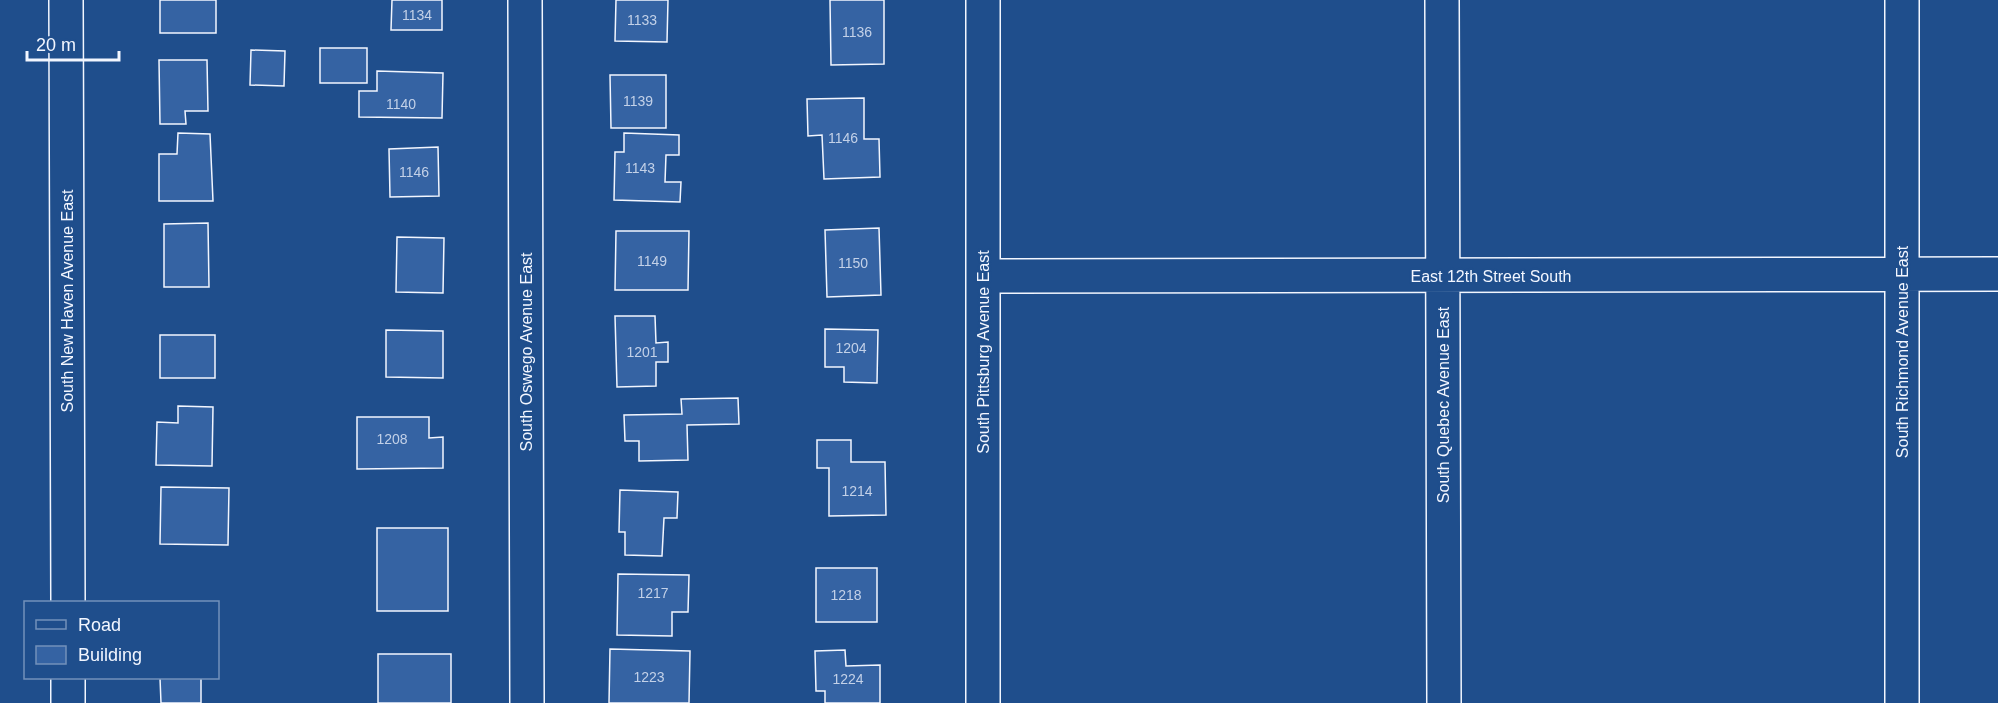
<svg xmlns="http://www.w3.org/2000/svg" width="1998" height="703" viewBox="0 0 1998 703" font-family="Arial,sans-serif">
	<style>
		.building { fill: #3563a3; stroke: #f2f6ff; stroke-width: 1.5 }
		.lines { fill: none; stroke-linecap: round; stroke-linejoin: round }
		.minor-casing { stroke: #f2f6ff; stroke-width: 36 }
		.minor { stroke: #1f4e8c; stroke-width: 33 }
		.labels { text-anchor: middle; stroke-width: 4.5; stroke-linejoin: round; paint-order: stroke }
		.number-label { font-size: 14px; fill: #c3d1e8 }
		.street-label { font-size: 16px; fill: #f2f6ff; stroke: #1f4e8c }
	</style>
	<rect width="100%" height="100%" fill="#1f4e8c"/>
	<path class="building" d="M160,0H216V33H160Z
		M392,0H442V30H391Z
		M616,0H668L667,42L615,41Z
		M830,0H884V64L831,65Z
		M320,48H367V83H320Z
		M251,50L285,51L284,86L250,85Z
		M159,60H207L208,111H185L186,124H160Z
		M377,71L443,73L442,118L359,117V91H377Z
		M610,75H666V128H611Z
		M864,98V139H879L880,177L824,179L822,135L808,136L807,99Z
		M178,133L210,134L213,201H159V154H177Z
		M624,133L679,135V155H666L665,182H681L680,202L614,200L615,152H624Z
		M438,147L439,196L390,197L389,149Z
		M208,223L209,287H164V224Z
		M879,228L881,295L827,297L825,230Z
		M616,231H689L688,290H615Z
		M397,237L444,238L443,293L396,292Z
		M615,316H655L656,343L668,342V362H656V386L617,387Z
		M825,329L878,330L877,383L844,382V367H825Z
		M386,330L443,331V378L386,377Z
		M160,335H215V378H160Z
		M738,398L739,424L687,425L688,460L639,461V441H625L624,415L682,414L681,399Z
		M178,406L213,407L212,466L156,465L157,422L178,423Z
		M357,417H429V438L443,437V468L357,469Z
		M817,440H851V462H885L886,515L829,516V468H817Z
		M161,487L229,488L228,545L160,544Z
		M620,490L678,492L677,518H664L662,556L625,555V532H619Z
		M377,528H448V611H377Z
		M816,568H877V622H816Z
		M618,574L689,575L688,612H672V636L617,635Z
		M610,649L690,651L689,703H609Z
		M845,650L846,666L880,665V703H825V691H816L815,651Z
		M378,654H451V703H378Z
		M160,678H201V703H161Z"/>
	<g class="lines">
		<defs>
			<path id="minor" d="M66,0L68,602
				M525,0L527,703
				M1442,0L1444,703
				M1902,0V703
				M983,276L1998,274
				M68,678V703
				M983,703V0"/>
		</defs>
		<use href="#minor" class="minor-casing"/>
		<use href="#minor" class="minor"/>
	</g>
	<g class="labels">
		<g class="number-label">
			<text x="417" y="20">1134</text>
			<text x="642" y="25">1133</text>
			<text x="857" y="37">1136</text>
			<text x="638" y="106">1139</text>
			<text x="401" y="109">1140</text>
			<text x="843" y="143">1146</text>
			<text x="640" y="173">1143</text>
			<text x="414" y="177">1146</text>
			<text x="652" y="266">1149</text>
			<text x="853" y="268">1150</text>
			<text x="851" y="353">1204</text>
			<text x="642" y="357">1201</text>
			<text x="392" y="444">1208</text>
			<text x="857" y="496">1214</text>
			<text x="653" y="598">1217</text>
			<text x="846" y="600">1218</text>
			<text x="649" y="682">1223</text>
			<text x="848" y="684">1224</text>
		</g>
		<g class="street-label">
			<text x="1491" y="282">East 12th Street South</text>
			<text transform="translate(67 301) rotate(-90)" y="6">South New Haven Avenue East</text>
			<text transform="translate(526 352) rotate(-90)" y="6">South Oswego Avenue East</text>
			<text transform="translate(983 352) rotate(-90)" y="6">South Pittsburg Avenue East</text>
			<text transform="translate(1902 352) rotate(-90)" y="6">South Richmond Avenue East</text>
			<text transform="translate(1443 405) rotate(-90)" y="6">South Quebec Avenue East</text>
		</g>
	</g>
	<rect x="24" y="601" width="195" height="78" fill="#1f4e8c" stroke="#7391ba" stroke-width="1.5"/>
	<rect x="36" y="620" width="30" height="9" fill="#1f4e8c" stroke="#7391ba" stroke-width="1.5"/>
	<text x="78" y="631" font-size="18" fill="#f2f6ff">Road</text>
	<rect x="36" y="646" width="30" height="18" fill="#3563a3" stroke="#7391ba" stroke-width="1.5"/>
	<text x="78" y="661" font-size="18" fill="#f2f6ff">Building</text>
	<path d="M27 51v9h92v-9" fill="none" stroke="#f2f6ff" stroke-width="3"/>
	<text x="36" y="51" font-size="18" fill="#f2f6ff" stroke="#1f4e8c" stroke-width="4.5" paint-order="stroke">20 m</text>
</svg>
